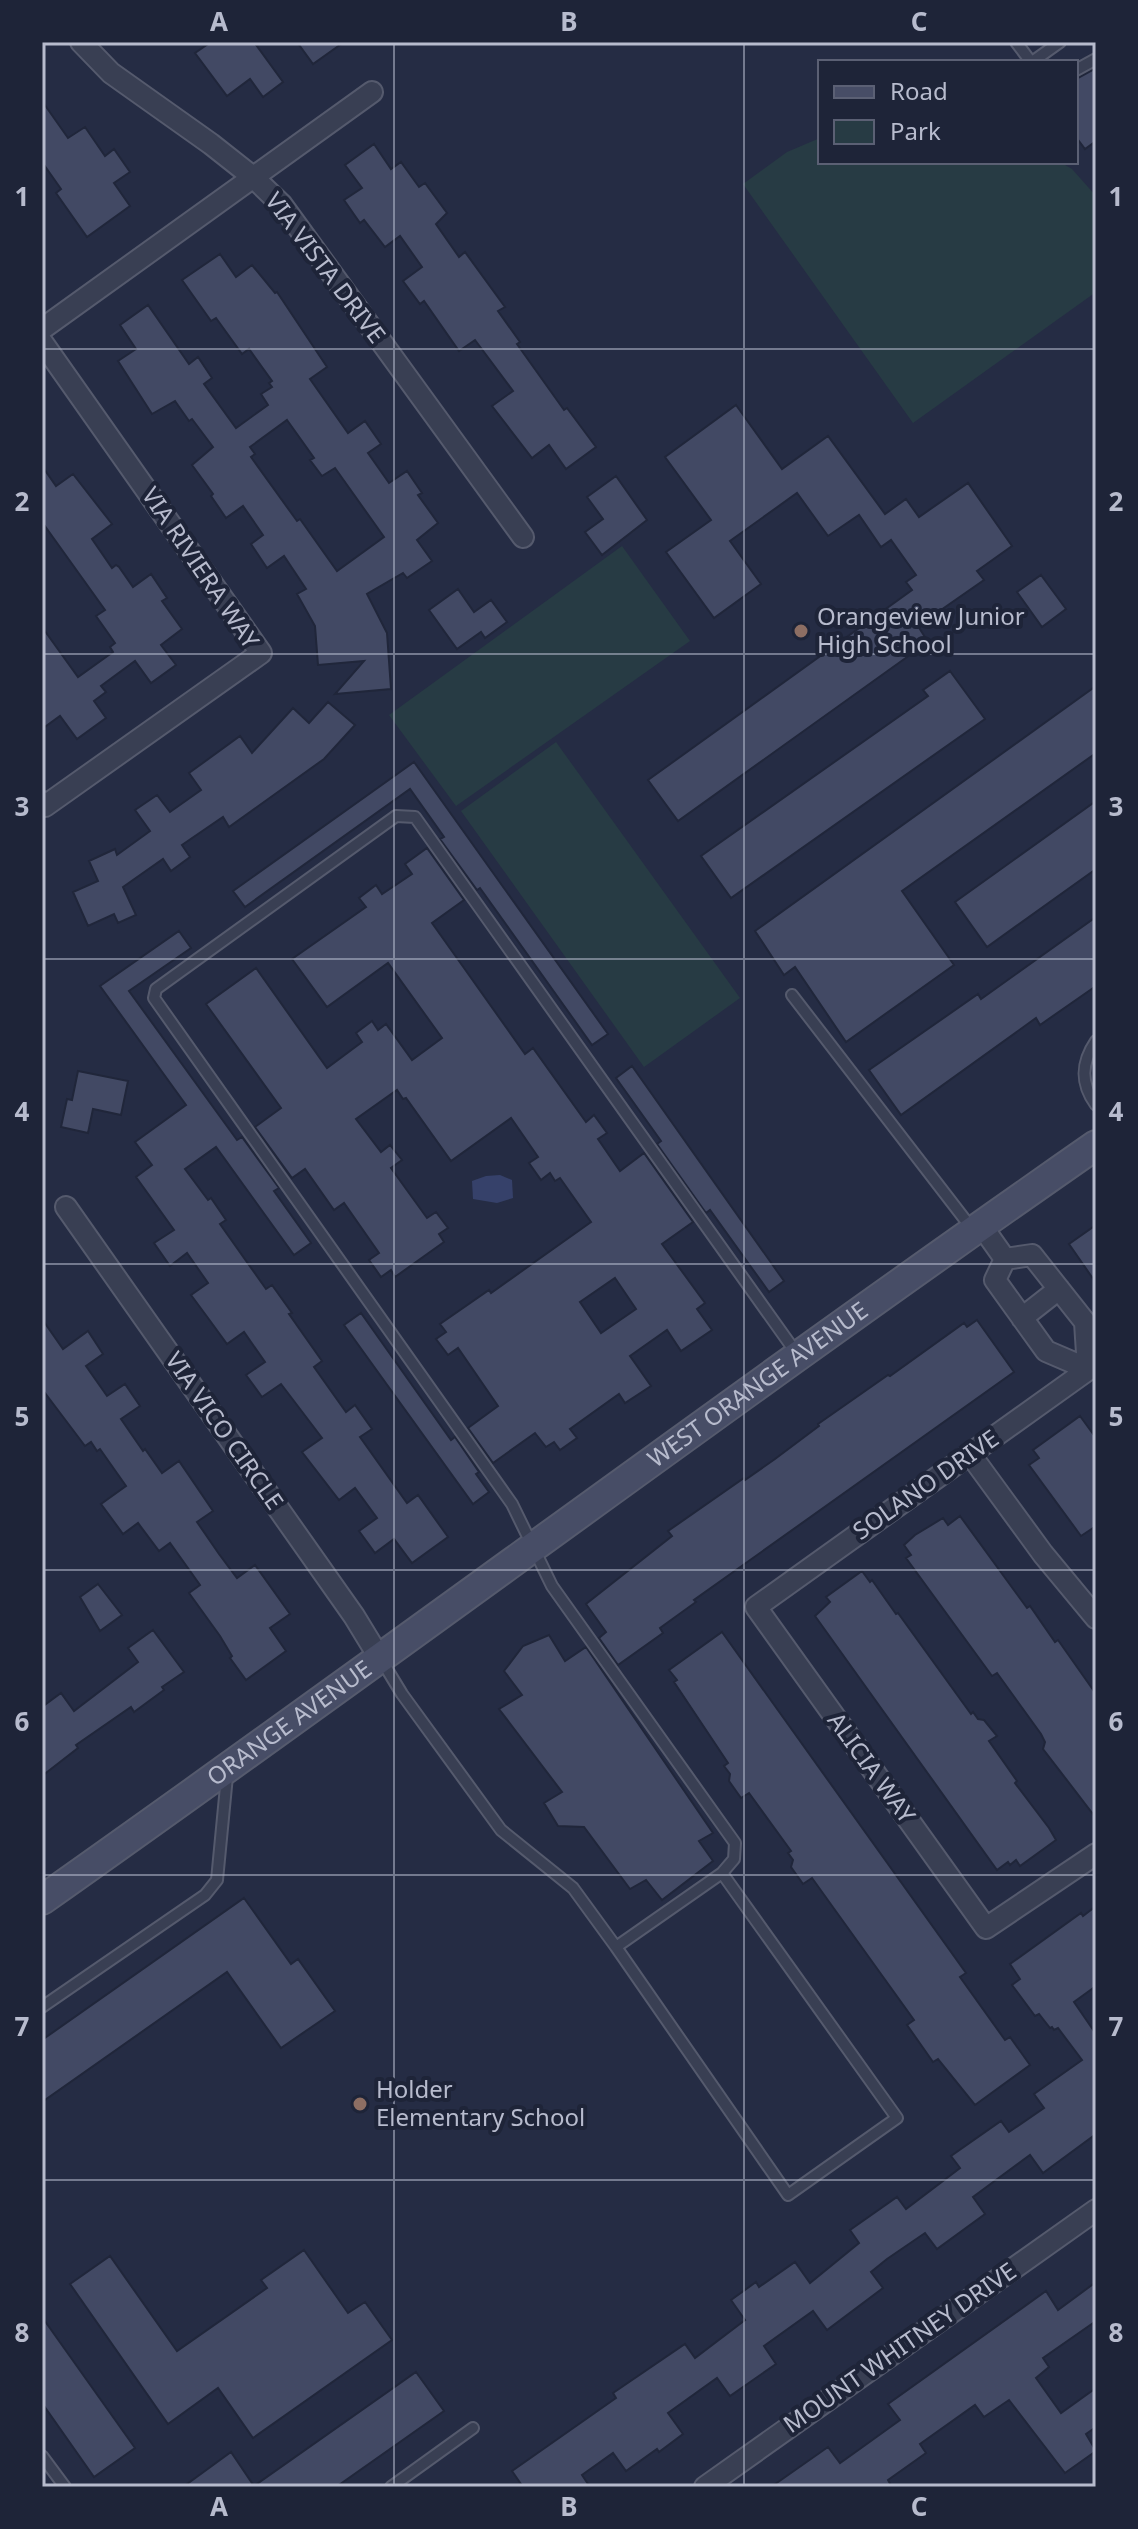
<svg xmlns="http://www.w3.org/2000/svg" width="1138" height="2529" viewBox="0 0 1138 2529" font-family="'Noto Sans',sans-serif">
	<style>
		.green { fill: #273b44 }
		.water { fill: #36416a }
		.building { fill: #424964; stroke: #20263a; stroke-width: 2; fill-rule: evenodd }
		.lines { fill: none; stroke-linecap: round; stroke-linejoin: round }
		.lane-casing { stroke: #555a6d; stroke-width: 14 }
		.street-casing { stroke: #555a6d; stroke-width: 24 }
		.secondary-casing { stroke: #555a6d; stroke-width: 32 }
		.lane { stroke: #393f53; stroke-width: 10 }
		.street { stroke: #393f53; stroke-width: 20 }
		.secondary { stroke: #474d66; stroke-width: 28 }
		.grid { fill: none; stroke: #b7bbcd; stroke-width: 2; stroke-opacity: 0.55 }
		.education-dot { fill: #8d6e63; stroke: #1e2438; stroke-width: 3 }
		.labels { text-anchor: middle; stroke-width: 8; stroke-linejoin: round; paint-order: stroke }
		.street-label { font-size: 24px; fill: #b7bbcd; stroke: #1e2438 }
		.poi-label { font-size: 24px; fill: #b7bbcd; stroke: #1e2438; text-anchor: start }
		.neatline { fill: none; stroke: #b7bbcd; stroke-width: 3 }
		.grid-label { font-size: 26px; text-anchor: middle; font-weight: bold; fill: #b7bbcd }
	</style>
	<rect width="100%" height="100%" fill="#252c44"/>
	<path class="green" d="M820,138V162H1060L1072,169L1096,196V292L913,423L743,184L787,152Z
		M622,546L690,641L456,806L389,715Z
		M556,742L740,998L644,1067L461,811Z"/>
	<path class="water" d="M500,1175L512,1180L513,1198L497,1203L473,1199L472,1181L486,1176Z"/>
	<path class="building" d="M211,42H254L283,82L263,97L250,79L227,96L195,53Z
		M297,42H344L313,64Z
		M1096,68V141L1085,149L1076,137V79Z
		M42,101L68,138L85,127L105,156L114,149L130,172L114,183L130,206L87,237L56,193L61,189L42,162Z
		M374,144L391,169L401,162L419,187L425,183L447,213L436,224L459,257L465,252L505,307L498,311L520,342L517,344L564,410L567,408L596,447L566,469L549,445L532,458L492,406L513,391L475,340L459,351L424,301L420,304L403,281L422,267L400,236L385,247L364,220L360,223L344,200L362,188L345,165Z
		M220,254L236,277L252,265L275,293L277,292L327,367L310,379L348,433L365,421L381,444L368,453L389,483L407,471L422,493L418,495L438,523L417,540L432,561L407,578L403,573L367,594L387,633L391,689L335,694L364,661L318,665L315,626L297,594L306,589L284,556L267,568L251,544L263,535L243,506L226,518L211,496L213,494L192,465L213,447L192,419L189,421L175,401L152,414L118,361L136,349L120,325L148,305L189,364L198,357L212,378L204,384L236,428L268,405L261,394L272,387L269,383L272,381L249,349L242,354L216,318L211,321L182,280ZM287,420L314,458L310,460L322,476L335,468L384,537L337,571L300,519L297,521L251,457L255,454L250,447Z
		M736,405L782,469L828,436L885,514L906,499L919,517L968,483L1012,546L977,571L984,580L918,626L928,642L678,821L648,780L912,590L906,582L916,575L891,540L881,547L859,515L828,536L797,493L730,541L761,584L714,618L666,552L711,520L665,457Z
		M42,466L56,486L73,474L112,524L92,539L112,568L116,565L119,567L133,587L151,574L167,598L162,601L182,629L161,645L176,665L151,683L135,661L101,686L106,692L94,701L106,718L77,739L60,716L42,729V627L78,677L113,652L110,647L115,643L96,616L105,610L42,522Z
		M616,476L647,520L602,555L585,532L603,519L587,497Z
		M1041,575L1066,609L1042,627L1017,592Z
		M458,589L474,612L491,600L507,622L485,638L481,632L457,649L429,610Z
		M950,671L985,719L731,898L701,856L928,696L923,690Z
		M1096,686V753L902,891L954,965L846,1042L795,967L784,975L755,931Z
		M328,702L355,725L324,759L229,827L223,817L182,845L190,857L171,871L163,859L123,887L136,915L118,923L114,914L88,926L73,892L98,881L89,861L115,849L117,855L150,831L135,810L157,795L170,812L201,790L189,773L240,736L252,753L293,708L309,723Z
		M414,762L608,1034L592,1045L480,888L477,890L440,839L444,837L410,789L245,907L233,891Z
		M1096,801V869L987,947L955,902Z
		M427,848L464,900L432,923L464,968L525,1054L533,1048L586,1122L594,1115L607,1133L598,1139L620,1171L644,1153L693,1222L662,1244L705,1303L697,1309L712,1330L681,1351L667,1330L630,1356L651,1386L625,1403L619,1394L570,1429L577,1438L560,1450L554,1442L546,1447L535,1433L493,1463L468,1428L498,1406L458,1348L448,1355L436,1339L446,1332L440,1324L489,1290L491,1293L591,1222L560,1178L555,1181L550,1173L541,1180L529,1163L538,1157L511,1118L451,1161L406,1098L403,1099L397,1090L356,1119L381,1152L390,1145L402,1160L391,1168L427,1218L436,1212L448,1228L439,1234L444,1242L395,1277L391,1270L381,1277L369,1260L379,1253L344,1203L334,1210L305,1169L292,1178L255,1127L281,1108L206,1004L256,968L327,1068L362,1042L356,1033L372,1021L378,1030L386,1024L412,1060L442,1038L388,963L327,1007L292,959L366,907L359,898L376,885L382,894L412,874L405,864ZM615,1278L636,1309L601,1333L580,1302Z
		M1096,917V986L1040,1025L1036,1018L901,1115L869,1070L978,994L981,999Z
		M179,931L191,948L129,991L237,1140L242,1137L279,1188L274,1191L311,1243L294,1255L216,1147L185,1169L208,1200L211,1198L226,1220L220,1224L266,1289L272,1285L292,1313L289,1314L322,1361L314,1367L346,1412L355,1405L372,1429L360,1437L407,1503L418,1495L448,1537L412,1563L394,1539L375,1553L359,1531L377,1518L355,1488L339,1500L302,1452L322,1438L281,1384L262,1397L246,1375L265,1362L244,1332L227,1344L208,1318L191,1295L208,1283L187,1253L170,1266L154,1243L174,1230L136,1177L152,1165L135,1142L186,1105L100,986Z
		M632,1066L784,1281L769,1292L710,1210L706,1213L657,1144L661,1141L616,1078Z
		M78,1071L128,1081L121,1115L93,1109L88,1133L61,1127L67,1099L72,1100Z
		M1096,1225V1283L1069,1244Z
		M361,1313L451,1440L455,1437L479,1472L476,1474L489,1492L473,1504L344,1325Z
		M42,1319L63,1349L88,1331L103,1354L86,1366L107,1396L125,1384L140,1406L121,1419L143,1451L145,1449L162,1473L179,1461L213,1511L197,1522L219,1554L237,1578L255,1565L290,1614L270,1628L286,1651L246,1680L230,1658L232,1656L220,1636L189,1593L200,1585L170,1543L159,1551L138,1523L123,1534L101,1504L126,1486L100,1449L97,1451L91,1442L85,1446L42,1389Z
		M977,1320L1014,1372L694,1600L696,1602L660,1628L663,1633L618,1665L599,1638L606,1632L586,1604L672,1536L668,1531L744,1478L745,1480L775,1459L819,1426L818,1424L888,1375L890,1376L964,1323L967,1327Z
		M1080,1416L1096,1438V1526L1081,1536L1029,1465L1039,1458L1033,1450Z
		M960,1516L1027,1608L1030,1606L1055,1642L1058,1640L1096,1694V1818L1043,1749L1045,1742L1041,1734L997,1673L992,1676L906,1558L911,1555L904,1545L915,1535L943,1518L948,1525Z
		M862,1571L870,1582L872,1580L896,1614L898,1613L971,1714L973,1712L978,1719L984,1720L997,1736L989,1741L1017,1781L1015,1783L1049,1828L1056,1840L1020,1866L1016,1860L1010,1865L1008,1862L997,1870L815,1616L830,1602L826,1597Z
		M98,1584L122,1615L100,1631L80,1597Z
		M153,1630L184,1672L162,1687L164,1690L134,1712L131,1707L76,1745L78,1748L42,1776V1707L61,1693L74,1711L138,1662L128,1648Z
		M722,1632L966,1973L960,1977L1005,2040L1010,2037L1030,2065L975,2105L938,2059L933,2062L907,2025L914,2020L812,1878L803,1884L791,1867L793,1860L788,1853L791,1851L749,1793L741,1798L729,1781L730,1774L724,1766L728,1763L674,1682L677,1680L669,1670Z
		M549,1635L565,1661L586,1647L713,1833L699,1841L713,1861L662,1900L646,1880L630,1889L584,1827L558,1826L544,1803L562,1792L499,1709L522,1695L504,1671L523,1646Z
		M244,1898L291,1964L298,1959L335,2011L281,2048L227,1972L42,2102V2040Z
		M1096,1906V1986L1074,2002L1096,2034V2134L1043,2173L1030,2155L973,2197L985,2214L937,2249L925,2233L887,2259L871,2272L883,2288L827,2330L813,2311L764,2346L776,2364L730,2396L717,2378L668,2413L683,2434L659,2452L657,2449L626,2471L613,2453L582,2475L590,2487H523L512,2471L616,2398L613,2393L685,2344L695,2358L745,2320L731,2300L756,2282L759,2287L795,2262L810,2283L859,2243L850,2230L897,2197L906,2209L960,2168L951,2156L1001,2121L1009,2132L1044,2108L1034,2094L1082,2060L1058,2028L1054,2030L1052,2027L1050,2028L1039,2014L1035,2016L1012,1985L1020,1979L1010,1964L1081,1913L1083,1916Z
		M304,2250L348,2313L365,2302L392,2340L253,2438L218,2388L168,2424L70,2284L110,2256L177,2351L267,2288L261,2280Z
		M1096,2282V2321L1043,2358L1049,2367L1036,2378L1061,2413L1096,2388V2427L1086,2434L1096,2451L1065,2473L1009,2400L984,2417L975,2405L920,2444L926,2453L888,2480L892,2487H771L828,2447L840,2463L864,2446L900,2420L888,2404L1046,2291L1058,2310Z
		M42,2317L135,2448L94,2477L42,2403Z
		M416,2372L444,2411L336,2487H183L231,2452L254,2486Z"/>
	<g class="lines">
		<defs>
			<path id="lane" d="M1016,42L1031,62
				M1032,62L1060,42
				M1076,70L1096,59
				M792,995L973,1230
				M1096,1041C1081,1063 1080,1083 1096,1105
				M382,1661L402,1694L501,1830L573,1888L616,1947L722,1873L734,1859L735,1843L552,1586L512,1504L154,998L156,989L396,816L415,817L797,1354
				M616,1947L788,2195L897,2118L722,1873
				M42,2007L205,1895L217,1880L227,1776
				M42,2456L65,2487
				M391,2487L473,2428"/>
			<path id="street" d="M81,42L111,73L211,144L254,178L282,205L523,537
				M42,329L372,92
				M42,342L261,653L45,806L42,802
				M66,1207L354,1616L379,1657
				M981,1225L1005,1259
				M1005,1259L1032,1255L1085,1322L1088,1369
				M1005,1259L995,1280L1046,1351L1088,1369
				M1022,1318L1059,1289
				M1096,1364L756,1607L986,1928L1096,1854
				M970,1454L1043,1554L1096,1618
				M705,2487L1096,2210"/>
			<g id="secondary">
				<path id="s1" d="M42,1900C395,1651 741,1392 1096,1145"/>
			</g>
		</defs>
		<use href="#lane" class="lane-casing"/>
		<use href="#street" class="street-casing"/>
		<use href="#secondary" class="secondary-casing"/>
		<use href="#lane" class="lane"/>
		<use href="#street" class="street"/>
		<use href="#secondary" class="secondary"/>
	</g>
	<path class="grid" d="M394,42V2487M744,42V2487M42,349H1096M42,654H1096M42,959H1096M42,1264H1096M42,1570H1096M42,1875H1096M42,2180H1096"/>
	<g class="education-dot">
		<circle cx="801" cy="631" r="8"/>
		<circle cx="360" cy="2104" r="8"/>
	</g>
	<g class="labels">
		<g class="street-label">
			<text transform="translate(325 268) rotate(53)" y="8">VIA VISTA DRIVE</text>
			<text transform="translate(200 568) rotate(56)" y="8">VIA RIVIERA WAY</text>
			<text dy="8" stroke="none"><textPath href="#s1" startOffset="882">WEST ORANGE AVENUE</textPath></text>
			<text transform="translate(224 1431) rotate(55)" y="8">VIA VICO CIRCLE</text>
			<text transform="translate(926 1485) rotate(-35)" y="8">SOLANO DRIVE</text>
			<text dy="8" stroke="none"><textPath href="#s1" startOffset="304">ORANGE AVENUE</textPath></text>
			<text transform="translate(871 1768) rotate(54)" y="8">ALICIA WAY</text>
			<text transform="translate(900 2348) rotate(-35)" y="8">MOUNT WHITNEY DRIVE</text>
		</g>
		<g class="poi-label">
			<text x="817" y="625">Orangeview Junior<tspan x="817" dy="28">High School</tspan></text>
			<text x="376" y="2098">Holder<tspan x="376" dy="28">Elementary School</tspan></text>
		</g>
	</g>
	<rect width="1138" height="2529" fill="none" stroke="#1e2438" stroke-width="88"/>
	<rect x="818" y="60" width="260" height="104" fill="#1e2438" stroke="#5b6074" stroke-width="2"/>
	<rect x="834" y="86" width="40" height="12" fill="#474d66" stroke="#5b6074" stroke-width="2"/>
	<text x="890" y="100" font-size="24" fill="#b7bbcd">Road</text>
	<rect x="834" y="120" width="40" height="24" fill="#273b44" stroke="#5b6074" stroke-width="2"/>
	<text x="890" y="140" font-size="24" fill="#b7bbcd">Park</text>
	<rect x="44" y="44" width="1050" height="2441" class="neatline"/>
	<g class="grid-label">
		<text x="219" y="31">A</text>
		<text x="569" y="31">B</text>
		<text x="919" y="31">C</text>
		<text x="22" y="206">1</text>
		<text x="1116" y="206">1</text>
		<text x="22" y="511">2</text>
		<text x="1116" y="511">2</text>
		<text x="22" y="816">3</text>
		<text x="1116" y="816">3</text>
		<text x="22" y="1121">4</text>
		<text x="1116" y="1121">4</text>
		<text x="22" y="1426">5</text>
		<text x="1116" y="1426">5</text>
		<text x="22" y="1731">6</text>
		<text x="1116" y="1731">6</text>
		<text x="22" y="2036">7</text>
		<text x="1116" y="2036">7</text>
		<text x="22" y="2342">8</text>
		<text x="1116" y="2342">8</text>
		<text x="219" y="2516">A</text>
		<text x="569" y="2516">B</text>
		<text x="919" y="2516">C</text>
	</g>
</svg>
